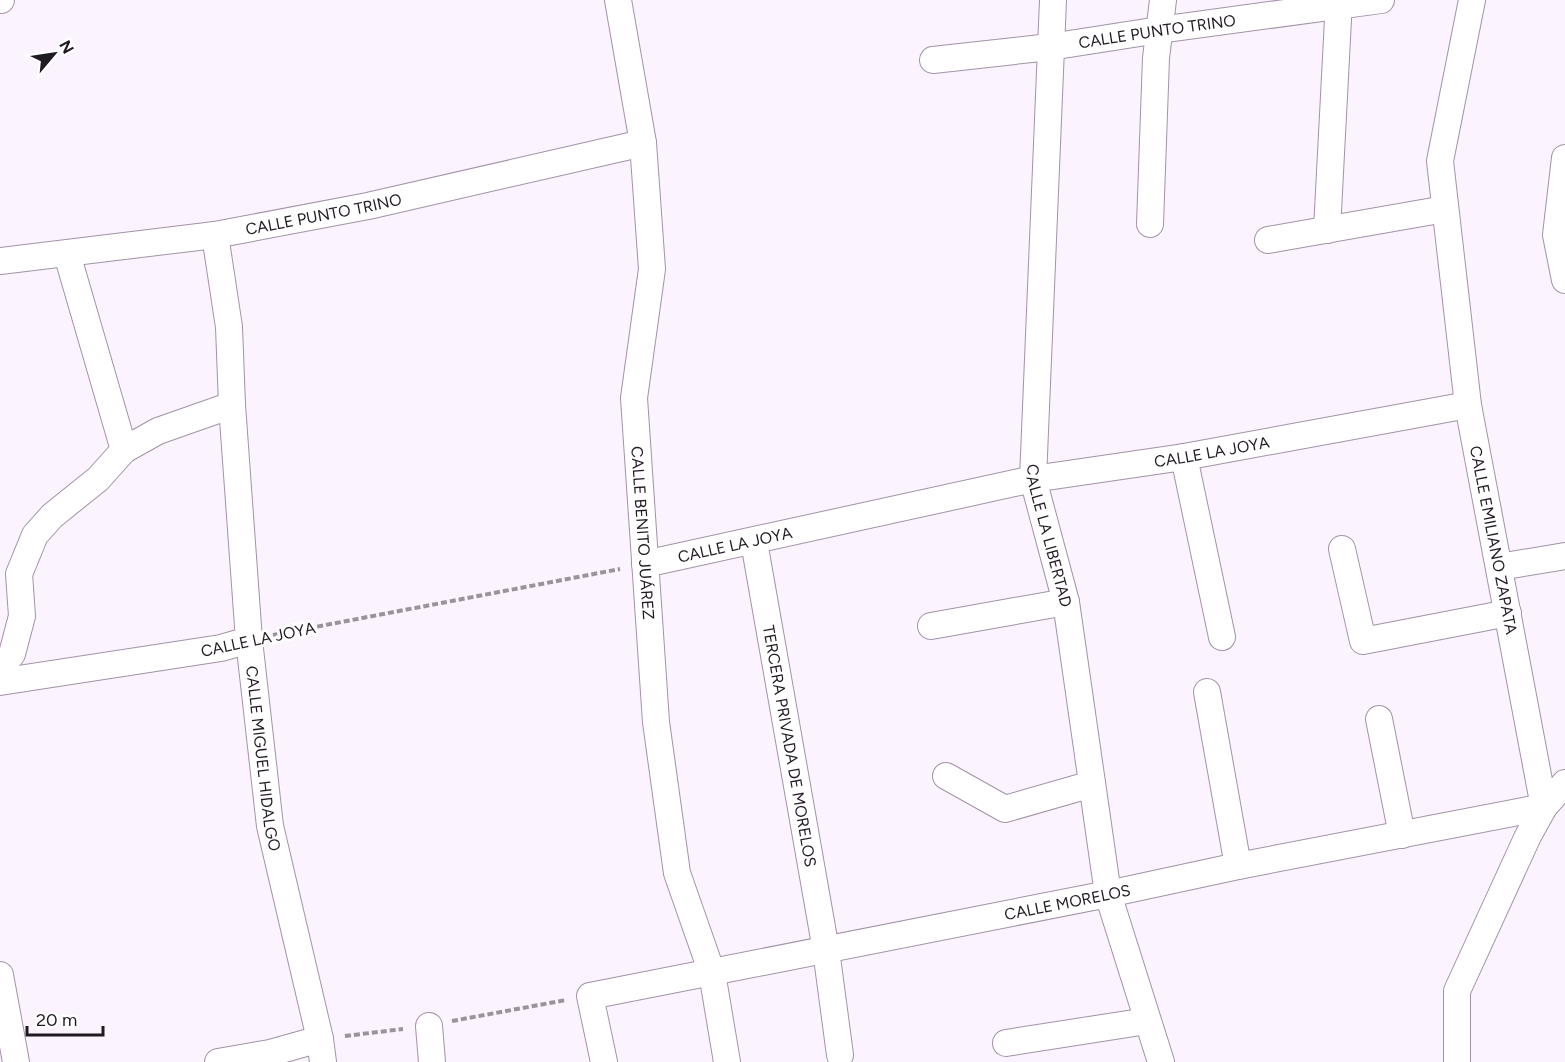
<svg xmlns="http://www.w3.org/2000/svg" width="1565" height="1062" viewBox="0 0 1565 1062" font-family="Figtree,sans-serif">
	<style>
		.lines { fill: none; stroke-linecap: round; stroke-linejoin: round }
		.street-casing { stroke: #a392a9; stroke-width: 28 }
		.path { stroke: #9a939c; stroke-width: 4; stroke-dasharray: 6 3; stroke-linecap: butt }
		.street { stroke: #fff; stroke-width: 26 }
		.labels { text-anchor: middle; stroke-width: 6; stroke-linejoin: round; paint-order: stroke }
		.street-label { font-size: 16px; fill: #211a23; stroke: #fff }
	</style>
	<rect width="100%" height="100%" fill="#fbf3fd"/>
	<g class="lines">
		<defs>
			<g id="street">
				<path d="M0,0H1"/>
				<path id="s1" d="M618,0L643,143L652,269L634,398L656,722L677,873L712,973L727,1062"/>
				<path id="s2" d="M1053,0L1033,479L1066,602L1108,894L1161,1062"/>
				<path id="s3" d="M933,60L1050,47L1159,30L1381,0"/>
				<path d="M1565,158L1556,235L1565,280"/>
				<path d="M1150,224L1156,58L1163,0"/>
				<path d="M1327,230L1339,0"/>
				<path id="s4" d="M215,235L229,327L232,405L249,640L270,826L320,1039L323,1062"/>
				<path d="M1268,240L1445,209"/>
				<path d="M67,254L124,450"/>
				<path id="s5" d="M0,261L215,235L368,206L643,143"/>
				<path d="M1184,457L1222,637"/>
				<path id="s6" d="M754,542L826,950L840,1055"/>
				<path d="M1342,549L1363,641L1508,613"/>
				<path id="s7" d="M645,564L1033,479L1184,457L1468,405"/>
				<path d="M1499,567L1565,556"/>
				<path d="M931,626L1066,602"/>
				<path d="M0,668L12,654L22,616L19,574L35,535L52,516L98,479L124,450L158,431L232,405"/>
				<path d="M0,682L221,648L249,640"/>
				<path d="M1207,692L1238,866"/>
				<path d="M1379,719L1402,835"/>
				<path d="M946,776L1005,809L1092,784"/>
				<path d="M0,975L16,1062"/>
				<path d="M429,1026L432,1062"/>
				<path d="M1006,1043L1147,1021"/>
				<path d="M218,1062L270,1053L320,1039"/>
				<path id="s8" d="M604,1062L590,996L1108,894L1238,866L1544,807L1565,783"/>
				<path d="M1457,1062V991L1528,836L1544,807L1468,405L1440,161L1472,0"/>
			</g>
		</defs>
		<use href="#street" class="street-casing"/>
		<path class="path" d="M273,635L620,569
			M452,1021L566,1000
			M345,1036L403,1029"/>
		<use href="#street" class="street"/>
	</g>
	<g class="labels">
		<g class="street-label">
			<text dy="6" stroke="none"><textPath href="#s3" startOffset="226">CALLE PUNTO TRINO</textPath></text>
			<text dy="6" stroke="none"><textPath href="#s5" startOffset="327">CALLE PUNTO TRINO</textPath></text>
			<text dy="6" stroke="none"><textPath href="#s7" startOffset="578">CALLE LA JOYA</textPath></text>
			<text dy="6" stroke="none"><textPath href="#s1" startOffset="537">CALLE BENITO JUÁREZ</textPath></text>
			<text dy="6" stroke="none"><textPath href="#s2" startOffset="538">CALLE LA LIBERTAD</textPath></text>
			<text transform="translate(1494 540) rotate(79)" y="6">CALLE EMILIANO ZAPATA</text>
			<text dy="6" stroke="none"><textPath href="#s7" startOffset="92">CALLE LA JOYA</textPath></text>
			<text transform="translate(258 639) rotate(-12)" y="6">CALLE LA JOYA</text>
			<text dy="6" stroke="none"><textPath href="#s6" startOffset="207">TERCERA PRIVADA DE MORELOS</textPath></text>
			<text dy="6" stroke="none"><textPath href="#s4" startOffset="526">CALLE MIGUEL HIDALGO</textPath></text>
			<text dy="6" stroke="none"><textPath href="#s8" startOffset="554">CALLE MORELOS</textPath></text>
		</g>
	</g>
	<g transform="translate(54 54) rotate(61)" stroke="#ffffff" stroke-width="4.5" paint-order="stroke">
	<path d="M0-4.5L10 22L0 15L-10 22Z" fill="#211a23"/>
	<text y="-9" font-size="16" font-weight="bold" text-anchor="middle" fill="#211a23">N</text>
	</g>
	<path d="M27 1026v9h76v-9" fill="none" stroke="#211a23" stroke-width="3"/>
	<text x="36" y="1026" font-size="18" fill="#211a23" stroke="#ffffff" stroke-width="4.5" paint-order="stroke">20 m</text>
</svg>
